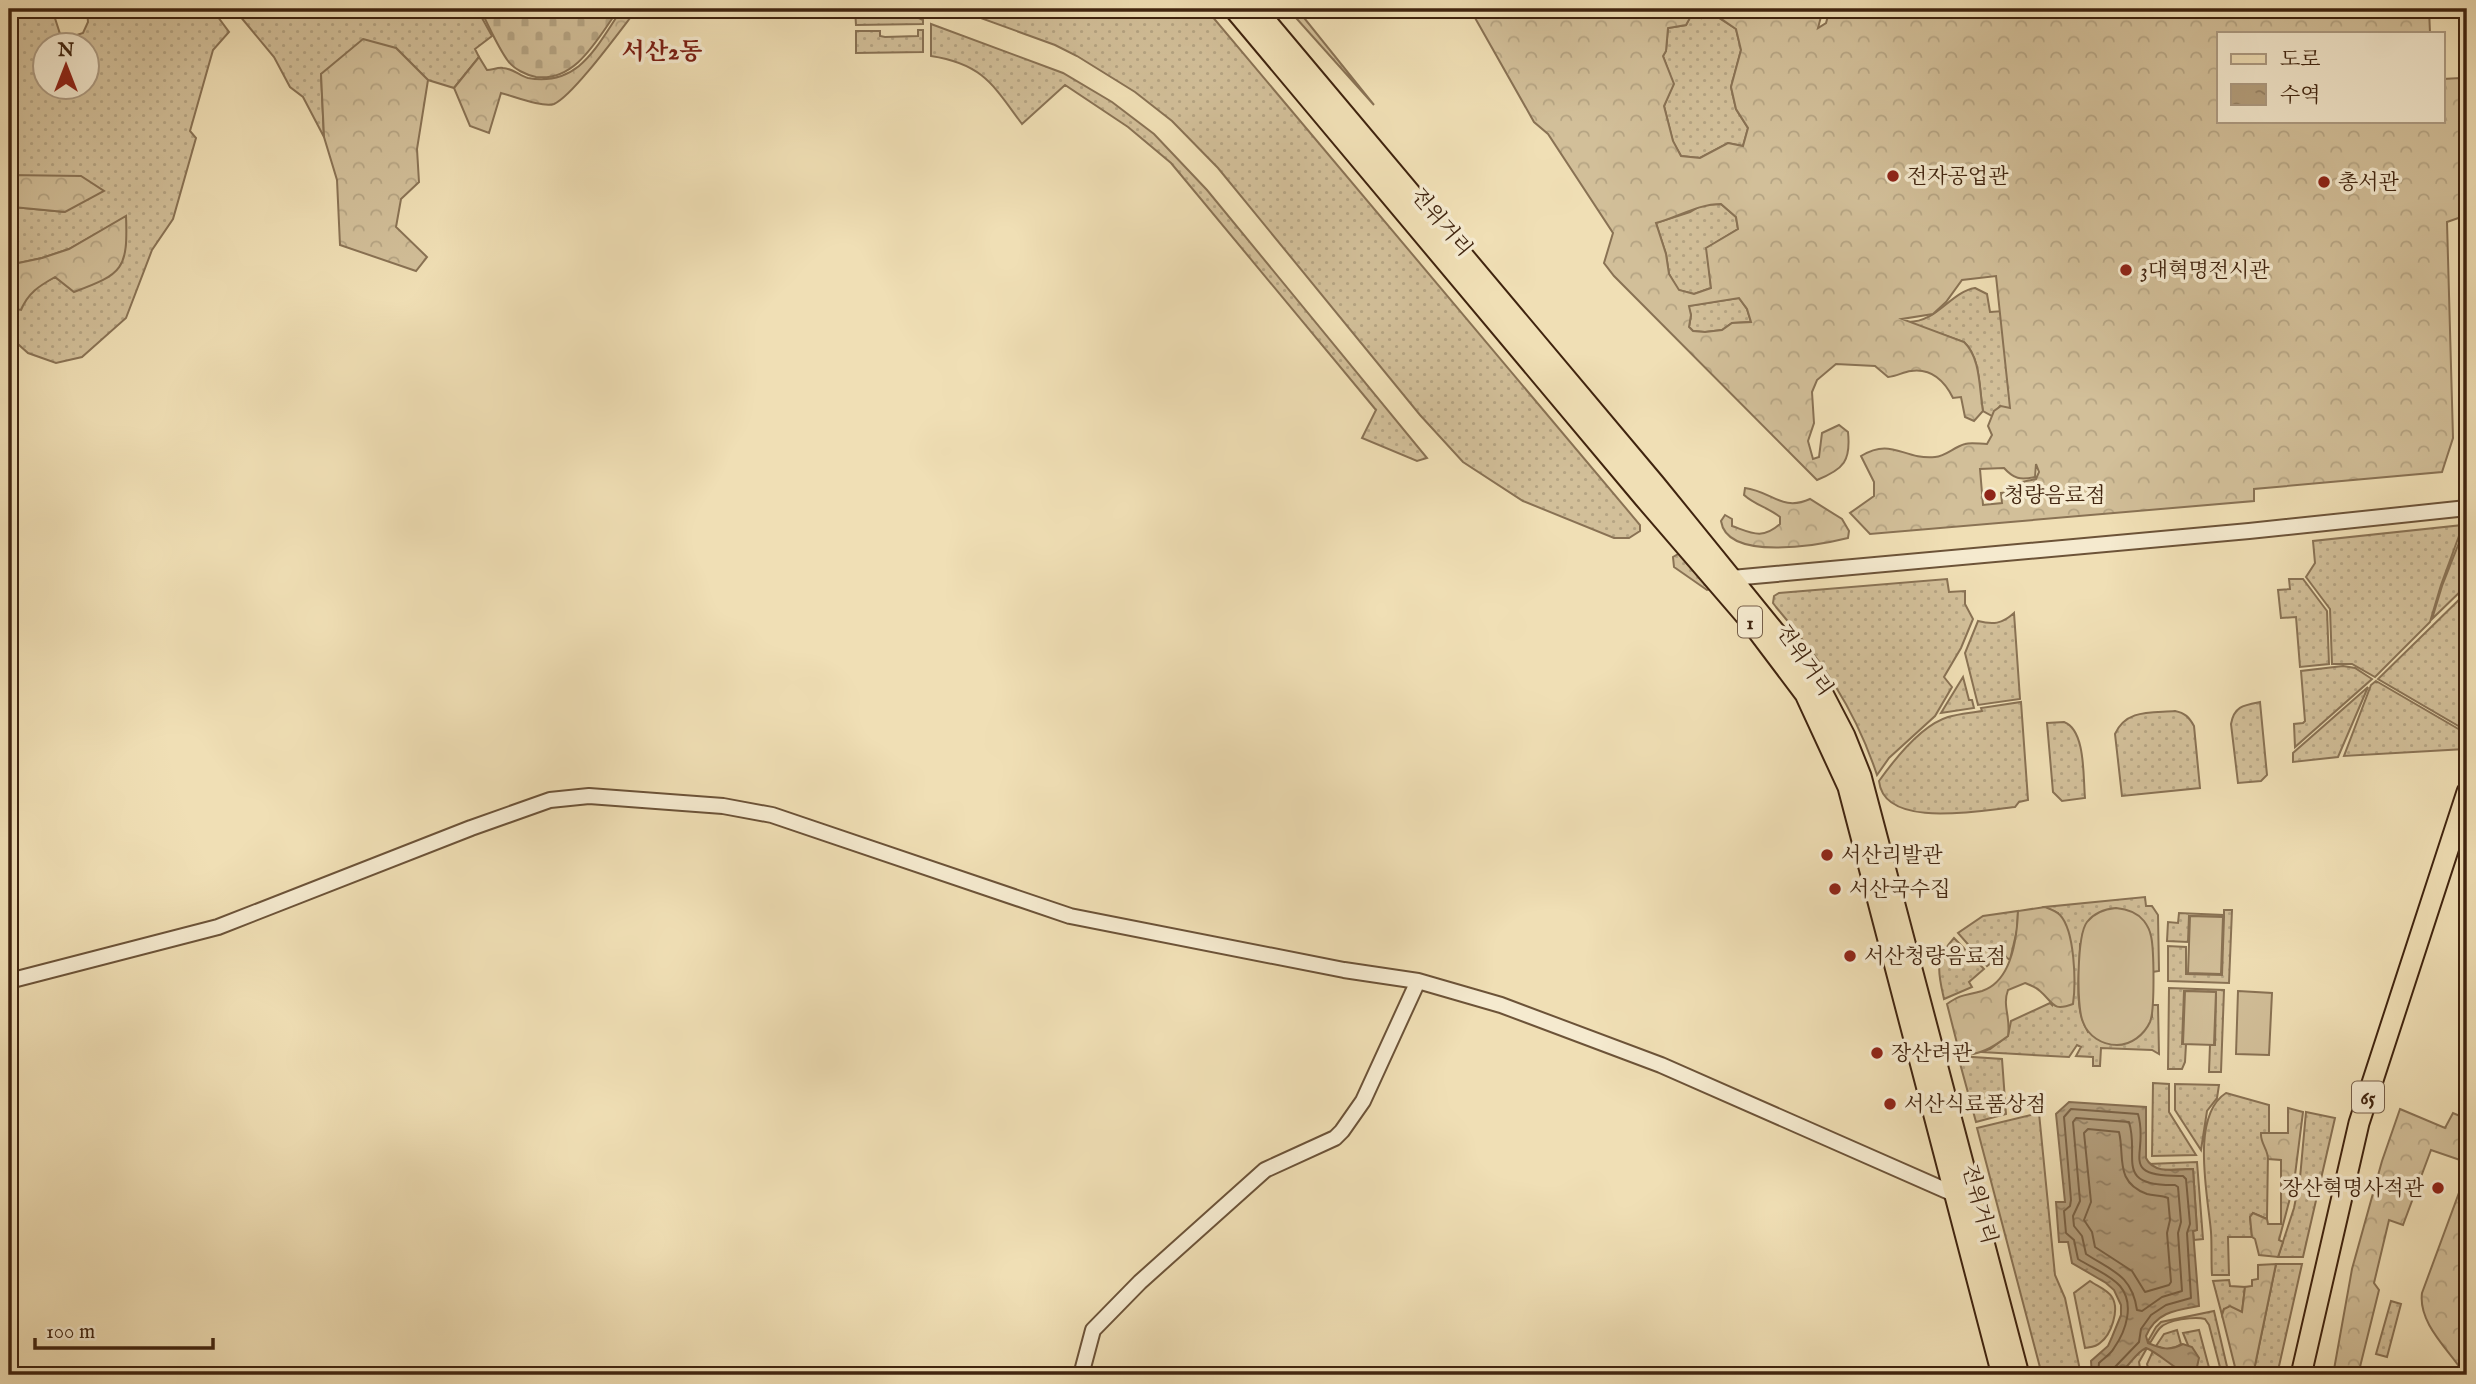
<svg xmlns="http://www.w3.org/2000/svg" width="2476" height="1384" viewBox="0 0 2476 1384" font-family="'IM FELL English','Noto Serif KR',serif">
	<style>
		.grass { fill: url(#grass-dots); stroke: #897254; stroke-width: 2; fill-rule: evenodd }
		.forest { fill: url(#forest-crowns); stroke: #897254; stroke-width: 2; fill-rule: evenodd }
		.cemetery { fill: url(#cemetery-stones); stroke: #897254; stroke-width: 2 }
		.pitch { fill: #d2bf99; stroke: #897254; stroke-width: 2 }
		.water { fill: url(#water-ripples); stroke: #866e51; stroke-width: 2 }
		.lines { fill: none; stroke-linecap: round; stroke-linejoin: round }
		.shore { stroke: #7a6246; stroke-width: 2 }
		.tertiary-casing { stroke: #6c5338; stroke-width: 18 }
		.primary-casing { stroke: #40240f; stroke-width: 23 }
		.tertiary { stroke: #f5eacf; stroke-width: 14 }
		.primary { stroke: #f0dfb5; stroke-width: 19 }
		.poi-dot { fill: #8f2418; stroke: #f5eacf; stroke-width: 2.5 }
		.labels { text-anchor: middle; stroke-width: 7; stroke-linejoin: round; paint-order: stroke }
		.shield { fill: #f5eacf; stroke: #765f49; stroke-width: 2 }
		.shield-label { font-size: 19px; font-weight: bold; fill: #40240f }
		.poi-label { font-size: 21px; fill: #40240f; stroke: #f5eacf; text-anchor: start }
		.street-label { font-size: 21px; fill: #40240f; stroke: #f5eacf }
		.quarter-label { font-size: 24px; font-weight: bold; fill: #7a1f14; stroke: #f5eacf }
	</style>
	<defs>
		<pattern id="grass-dots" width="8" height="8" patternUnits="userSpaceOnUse" patternTransform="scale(1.75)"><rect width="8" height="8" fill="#d2bf99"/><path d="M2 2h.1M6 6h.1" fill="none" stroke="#b5a483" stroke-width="1.8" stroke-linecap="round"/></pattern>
		<pattern id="forest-crowns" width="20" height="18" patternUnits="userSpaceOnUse" patternTransform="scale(1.75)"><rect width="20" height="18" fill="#d2bf99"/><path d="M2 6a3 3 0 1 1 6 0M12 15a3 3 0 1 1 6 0" fill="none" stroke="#b5a483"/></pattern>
		<pattern id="cemetery-stones" width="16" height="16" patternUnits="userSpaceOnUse" patternTransform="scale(1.75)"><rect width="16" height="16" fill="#d2bf99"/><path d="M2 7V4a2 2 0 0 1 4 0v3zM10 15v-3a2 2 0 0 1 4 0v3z" fill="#b5a483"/></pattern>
		<pattern id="water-ripples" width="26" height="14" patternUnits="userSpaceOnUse" patternTransform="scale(1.75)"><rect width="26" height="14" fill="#b49f7d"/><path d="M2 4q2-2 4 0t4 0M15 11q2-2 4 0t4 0" fill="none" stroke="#948165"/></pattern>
	</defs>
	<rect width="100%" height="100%" fill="#f0dfb5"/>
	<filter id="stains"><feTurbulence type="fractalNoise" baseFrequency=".00286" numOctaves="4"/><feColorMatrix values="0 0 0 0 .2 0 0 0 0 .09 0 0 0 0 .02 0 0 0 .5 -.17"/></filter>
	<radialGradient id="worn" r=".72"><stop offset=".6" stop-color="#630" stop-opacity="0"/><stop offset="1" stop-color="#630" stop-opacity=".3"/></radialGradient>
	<path class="grass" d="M9,9H52L62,40L83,33L88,22L87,9H212L229,32L213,50L190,131L196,138L173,219L152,250L126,318L82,357L56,363L28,353L9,336V308L11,310L37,287L55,277L74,291C121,274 127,269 126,217L69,249L42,258L9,265V210L13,207L65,212L9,175ZM46,46H88V88H46Z
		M234,9H477L492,36L475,49L479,57L454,88L428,80L396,48L321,74L324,137L303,97L290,87L274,57Z
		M855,9H900L923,20V24L856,25Z
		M956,9H1206L1640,525V531L1629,538H1614L1523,501L1463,462L1420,415L1218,168L1172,121L1135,92L1077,56L1055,45Z
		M1288,9H1297L1374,105Z
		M1705,9L1736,29L1741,50L1731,87L1736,109L1748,128L1743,146L1728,143L1700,158L1681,156L1673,142L1664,106L1673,84L1663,56L1666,51L1668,28L1686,25L1691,15L1701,18Z
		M931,24L1063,73L1112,102L1154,134L1207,190L1427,458L1417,461L1362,438L1376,410L1171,163L1128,127L1065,85L1022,124C993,85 983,64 931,56Z
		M918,30H923V52L856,53V31H880V36L885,37L918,36Z
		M1721,204L1736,217L1738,229L1707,248L1711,288L1694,294L1678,290L1669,274L1666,254L1656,223L1690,212L1702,205Z
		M1975,288L1987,294L1990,312L2004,311L2051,466L2036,464L2000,406L1992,416L1983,411C1979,389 1981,358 1964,342L1907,322C1937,323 1950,292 1975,288Z
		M1739,298L1747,309L1751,322L1732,323L1722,330L1705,332L1693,331L1689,327L1691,315L1688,306Z
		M2463,525L2441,585L2430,622L2375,677L2352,664H2332L2330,609L2306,577L2315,563L2313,541Z
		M2466,525L2467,585L2432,619L2442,586Z
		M1680,553L1711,589L1707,590L1674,567L1673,557Z
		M1947,579L1949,592L1965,591V604L1973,619L1961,648L1944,677L1952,687L1935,716L1889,758L1877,775C1854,706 1822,662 1776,607L1773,603L1774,596L1779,593Z
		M2289,579H2303L2327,611L2329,664L2300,667L2296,617L2281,618L2278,590L2290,589Z
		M2467,592V731L2378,679Z
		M2014,613L2020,699L1978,705L1965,653L1978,621C1993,625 2002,624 2014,613Z
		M2343,666L2355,668L2372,679L2295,747L2294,724L2303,723L2305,721L2301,671Z
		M1963,677L1969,700H1972L1974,708L1941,713Z
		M2376,681L2467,734L2465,749L2344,756L2371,685Z
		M2368,687L2338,757L2293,762V753Z
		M2021,702L2028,800L2019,802L2015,807C1982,810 1884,830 1879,781C1894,760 1922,725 1948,717C1959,714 1971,713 1982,711L1981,708Z
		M2260,702L2267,775L2261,781L2238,783L2231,724C2234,706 2244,705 2260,702Z
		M2175,711C2185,713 2189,717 2194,726L2200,788L2122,796L2115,734C2126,709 2151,713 2175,711Z
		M2064,722C2086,730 2083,778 2085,798L2062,801L2053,792L2047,723Z
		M2145,897L2146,906H2152L2158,915L2159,971L2152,972V944L2148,928L2080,944C2080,971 2073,1008 2088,1032L2152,1017V1005H2158L2159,1054L2152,1050L2101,1048L2100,1066H2093V1057L2076,1056L2081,1047L2077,1045L2069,1057L1981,1052L1990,1049L2008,1036L2011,1021L2050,1003L2052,1005L2058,913L2045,907Z
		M2224,910H2232L2229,983L2168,981V946L2186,947V974L2222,975L2224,917L2189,916L2188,942L2167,941L2168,922L2178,923L2179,913L2224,915Z
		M2018,911L2017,930L2010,960L2002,954L1987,966L1958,933L1983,916Z
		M1954,938L1984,969L1969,982L1972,987L1944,999C1938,972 1934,960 1954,938Z
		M2169,988L2224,990L2221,1072H2209L2210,1045H2215L2216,992L2184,991L2182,1044H2186L2185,1062L2182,1069H2168Z
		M1958,1056L2002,1059L2006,1114L1976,1122Z
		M2153,1083L2169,1084V1112L2196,1155L2152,1156Z
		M2175,1084L2219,1085L2217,1098L2207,1111L2201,1150L2175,1110Z
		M2226,1093L2269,1105V1133H2262L2268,1151L2267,1219L2253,1213L2250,1217L2252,1237H2228L2229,1275H2212C2211,1261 2212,1246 2211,1232C2208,1196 2190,1116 2226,1093Z
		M2306,1112L2335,1118L2303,1257H2278L2294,1208L2300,1178Z
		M2039,1113L2055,1275L2065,1298L2081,1375H2042L1977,1128Z
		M2197,1162L2203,1239L2194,1240L2193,1231L2197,1230L2193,1169L2160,1170L2148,1164Z
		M2276,1264H2302L2277,1375H2253Z
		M2229,1280L2230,1286L2245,1287L2242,1312L2224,1309L2222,1315L2213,1281Z
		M2090,1281C2097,1286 2108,1290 2112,1297C2120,1310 2111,1335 2100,1343C2096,1347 2090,1347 2085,1348L2074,1293Z
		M2391,1301L2401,1304L2387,1357L2376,1354Z
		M2214,1311L2229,1375H2222L2209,1325L2205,1319C2195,1316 2167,1320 2160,1328C2156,1332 2153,1339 2150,1343L2148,1341L2156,1327L2161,1322Z
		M2177,1330L2181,1344C2172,1350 2166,1351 2156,1346L2164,1334Z
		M2199,1330L2211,1375H2194L2193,1371L2197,1367L2183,1333Z
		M2147,1348L2139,1362L2141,1375H2115C2126,1367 2134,1351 2147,1348Z
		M2153,1351L2189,1375H2150L2147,1364Z"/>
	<path class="forest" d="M622,9H637C622,28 573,96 554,104C543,108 513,96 501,93L489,133L470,126L454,88L479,57L487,70C492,70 498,67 503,68C512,68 520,76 528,78C580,87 597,45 622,9Z
		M1470,9H1705L1701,18L1691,16L1686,25L1668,28L1666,51L1663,56L1674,84L1664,106L1673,141L1681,156L1700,158L1728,143L1743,146L1748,128L1736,109L1731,87L1741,50L1736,29L1707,9H1823L1818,28L1826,23L1830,9H1887L1884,12H1888V9H2429L2430,33H2219V121H2443V79L2460,78L2467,155V215L2447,222L2453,438L2442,472L2254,489V501L1870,534L1850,513L1874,496V482L1861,456C1892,437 1903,460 1935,457C1946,456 1954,447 1965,444C1971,442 1980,444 1987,444L1992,435L1988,426L1994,411L2001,406L2010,408L1996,276L1962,280L1946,302L1933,314L1902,319L1964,342C1981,358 1979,389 1983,411L1974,421L1965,417L1961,397L1953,398C1945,382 1932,368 1911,371C1903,372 1897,376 1888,377L1875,366L1836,364L1817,380L1812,392L1814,423L1808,441L1813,459L1819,457L1822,433L1839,425L1848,432C1851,461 1844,469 1817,480L1614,276L1604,263L1613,233L1548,134L1534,122ZM1721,204L1736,217L1738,229L1706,248L1711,288L1694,294L1679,290L1669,274L1666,254L1656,223C1678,217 1698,204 1721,204ZM1739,298L1747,309L1751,322L1732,323L1722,330L1705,332L1693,331L1689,327L1691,315L1689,306ZM2036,464L2039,472L2036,479L2021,482V491L2001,493L2002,503L1983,505L1980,469L2004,468C2014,479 2020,480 2035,477Z
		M363,39L396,48L428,80L417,149L419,182L401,199L396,227L427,257L416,271L340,245L337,180L324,137L321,74Z
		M9,175L81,176L104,191L65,212L13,207L9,210Z
		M126,216C128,269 123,274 74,292L55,277C39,286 28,293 21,310L9,308V265L42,258L69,249Z
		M1745,488C1771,491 1782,512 1810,499L1842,519L1849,531L1848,538C1820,545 1727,562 1721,521L1725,515L1732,519V526C1752,533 1762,540 1780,524V517C1769,508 1755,505 1744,495Z
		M2045,907C2050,909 2056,911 2060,915C2075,931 2076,983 2073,1004C2052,1012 2054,1003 2040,991C2036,987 2030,985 2025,983L2008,990C2002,1006 2011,1017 2008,1036C1993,1047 1979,1056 1960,1055L1947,1004C1963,993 1965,996 1982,991C2012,981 2017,938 2018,911Z
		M2288,1108L2303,1112L2294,1183L2279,1240L2283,1242L2278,1257L2259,1255L2255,1239L2252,1237L2250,1217L2253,1213L2267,1219L2268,1224H2281V1160L2268,1159C2268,1149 2260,1143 2261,1133H2288Z
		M2400,1109L2445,1128L2453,1113L2467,1119V1145L2460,1160L2431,1150L2403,1225L2389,1220L2374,1283L2379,1290L2358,1375H2333L2352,1269L2382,1161Z
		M2467,1171V1372H2463C2448,1349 2418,1323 2422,1293Z
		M2276,1264L2253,1375H2237L2222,1315L2224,1309L2230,1306L2242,1312L2245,1287L2252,1286V1280L2258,1279V1265Z"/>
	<path class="cemetery" d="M480,9H619C598,37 577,82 536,77C526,75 514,69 508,61C497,46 489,26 480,9Z"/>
	<path class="pitch" d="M2116,908C2127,909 2137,912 2144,921C2147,925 2150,931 2151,936C2154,949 2155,1010 2150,1022C2144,1035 2131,1045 2117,1045C2102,1045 2088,1036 2083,1022C2076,1007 2077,935 2087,922C2094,913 2105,909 2116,908Z
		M2190,916L2223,917L2221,974L2188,973Z
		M2185,991L2216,992L2214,1045L2183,1044Z
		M2238,991L2272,993L2269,1055L2236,1054Z"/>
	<path class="water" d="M2069,1102L2146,1107V1158C2154,1175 2177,1169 2193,1169L2197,1230L2193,1231L2199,1306C2176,1310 2156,1312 2146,1336L2148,1343C2162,1349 2169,1351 2183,1344L2192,1347L2199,1358L2197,1367L2189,1374C2174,1370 2161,1354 2146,1348C2133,1354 2128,1371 2115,1375C2109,1377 2098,1375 2092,1375L2091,1361L2108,1346L2112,1337L2121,1315V1305L2114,1290L2106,1283L2072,1263L2068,1242H2059L2056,1202H2065L2056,1114Z"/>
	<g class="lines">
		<path class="shore" d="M2076,1118L2129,1122C2140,1157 2113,1186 2175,1185L2178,1187L2181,1222L2178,1233L2182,1291L2162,1297L2142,1311L2137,1310C2132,1275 2112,1271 2086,1254L2082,1236L2074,1226L2073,1216L2080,1201L2073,1122Z
			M2088,1129L2119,1132C2125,1156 2114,1182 2147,1194C2154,1196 2162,1195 2168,1198L2170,1220L2167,1233L2171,1282L2169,1285L2145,1292L2132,1271L2095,1247L2092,1232L2084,1220L2091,1202L2084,1133Z
			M2098,1375L2099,1363C2104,1358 2111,1354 2114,1348C2126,1331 2135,1304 2120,1286C2109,1274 2092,1268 2078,1259L2074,1240L2066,1233L2064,1211L2070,1206L2071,1200L2064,1117L2071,1109L2138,1114C2150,1154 2115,1177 2183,1176L2186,1179L2190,1224L2187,1233L2191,1298L2166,1305L2151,1315L2141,1329L2139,1342L2114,1368L2112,1375"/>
		<defs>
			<path id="tertiary" d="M1732,578L2249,531L2467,508
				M9,981L218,927L471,828L550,800L589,796L723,806L772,815L1070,916L1344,970L1418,981L1501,1005L1661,1065L1954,1194
				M1081,1375L1093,1330L1140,1282L1265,1170L1335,1138L1342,1131L1363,1101L1418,981"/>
			<path id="primary" d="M1234,9L1644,498L1750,621L1805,694L1848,787L2002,1375
				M1256,9L1655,484L1819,686L1845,736L1861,776L2019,1375
				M2301,1375L2359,1123L2467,792"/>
		</defs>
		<use href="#tertiary" class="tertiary-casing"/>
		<use href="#primary" class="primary-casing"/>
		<use href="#tertiary" class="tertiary"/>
		<use href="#primary" class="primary"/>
	</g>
	<g class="poi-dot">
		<circle cx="1893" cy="176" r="7"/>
		<circle cx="2324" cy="182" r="7"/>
		<circle cx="2126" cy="270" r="7"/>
		<circle cx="1990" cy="495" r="7"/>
		<circle cx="1827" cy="855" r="7"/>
		<circle cx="1835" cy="889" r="7"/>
		<circle cx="1850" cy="956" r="7"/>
		<circle cx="1877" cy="1053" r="7"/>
		<circle cx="1890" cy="1104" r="7"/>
		<circle cx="2438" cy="1188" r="7"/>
	</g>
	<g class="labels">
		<g class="shield">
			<rect x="1738" y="606.5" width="24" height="31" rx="5"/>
			<rect x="2352" y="1081.5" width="32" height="31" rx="5"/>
		</g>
		<g class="shield-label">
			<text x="1750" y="629">1</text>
			<text x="2368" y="1104">65</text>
		</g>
		<g class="poi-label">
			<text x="1907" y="183">전자공업관</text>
			<text x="2338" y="189">총서관</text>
			<text x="2140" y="277">3대혁명전시관</text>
			<text x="2004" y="502">청량음료점</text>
			<text x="1841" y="862">서산리발관</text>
			<text x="1849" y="896">서산국수집</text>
			<text x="1864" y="963">서산청량음료점</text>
			<text x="1891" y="1060">장산려관</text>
			<text x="1904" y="1111">서산식료품상점</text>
			<text x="2424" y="1195" text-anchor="end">장산혁명사적관</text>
		</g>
		<g class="street-label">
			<text transform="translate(1442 222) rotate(50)" y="7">전위거리</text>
			<text transform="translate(1805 660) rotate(55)" y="7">전위거리</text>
			<text transform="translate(1980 1204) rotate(75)" y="7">전위거리</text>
		</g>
		<g class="quarter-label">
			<text x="662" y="59">서산2동</text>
		</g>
	</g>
	<rect width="2476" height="1384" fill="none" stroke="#f0dfb5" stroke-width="35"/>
	<rect x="10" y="10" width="2455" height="1363" fill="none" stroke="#40240f" stroke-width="3.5"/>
	<rect x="18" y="18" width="2441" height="1349" fill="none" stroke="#40240f" stroke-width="2"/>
	<rect x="2217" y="32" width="228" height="91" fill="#f5eacf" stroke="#ad9b82" stroke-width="2"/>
	<rect x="2231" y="54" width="35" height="10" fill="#f0dfb5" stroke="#ad9b82" stroke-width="2"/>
	<text x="2280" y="66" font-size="21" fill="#40240f">도로</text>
	<rect x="2231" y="84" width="35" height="21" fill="url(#water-ripples)" stroke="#ad9b82" stroke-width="2"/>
	<text x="2280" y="102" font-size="21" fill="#40240f">수역</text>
	<g transform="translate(66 66)"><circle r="33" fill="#f5eacf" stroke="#ad9b82" stroke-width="2"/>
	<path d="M0-5L12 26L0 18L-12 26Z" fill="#8f2418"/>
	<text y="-10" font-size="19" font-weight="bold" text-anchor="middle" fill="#40240f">N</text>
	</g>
	<path d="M35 1338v10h178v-10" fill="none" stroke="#40240f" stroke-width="3.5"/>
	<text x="46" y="1338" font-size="21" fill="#40240f" stroke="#f5eacf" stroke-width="5" paint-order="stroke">100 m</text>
	<rect width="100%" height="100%" filter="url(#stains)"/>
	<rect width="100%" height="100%" fill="url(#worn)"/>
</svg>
